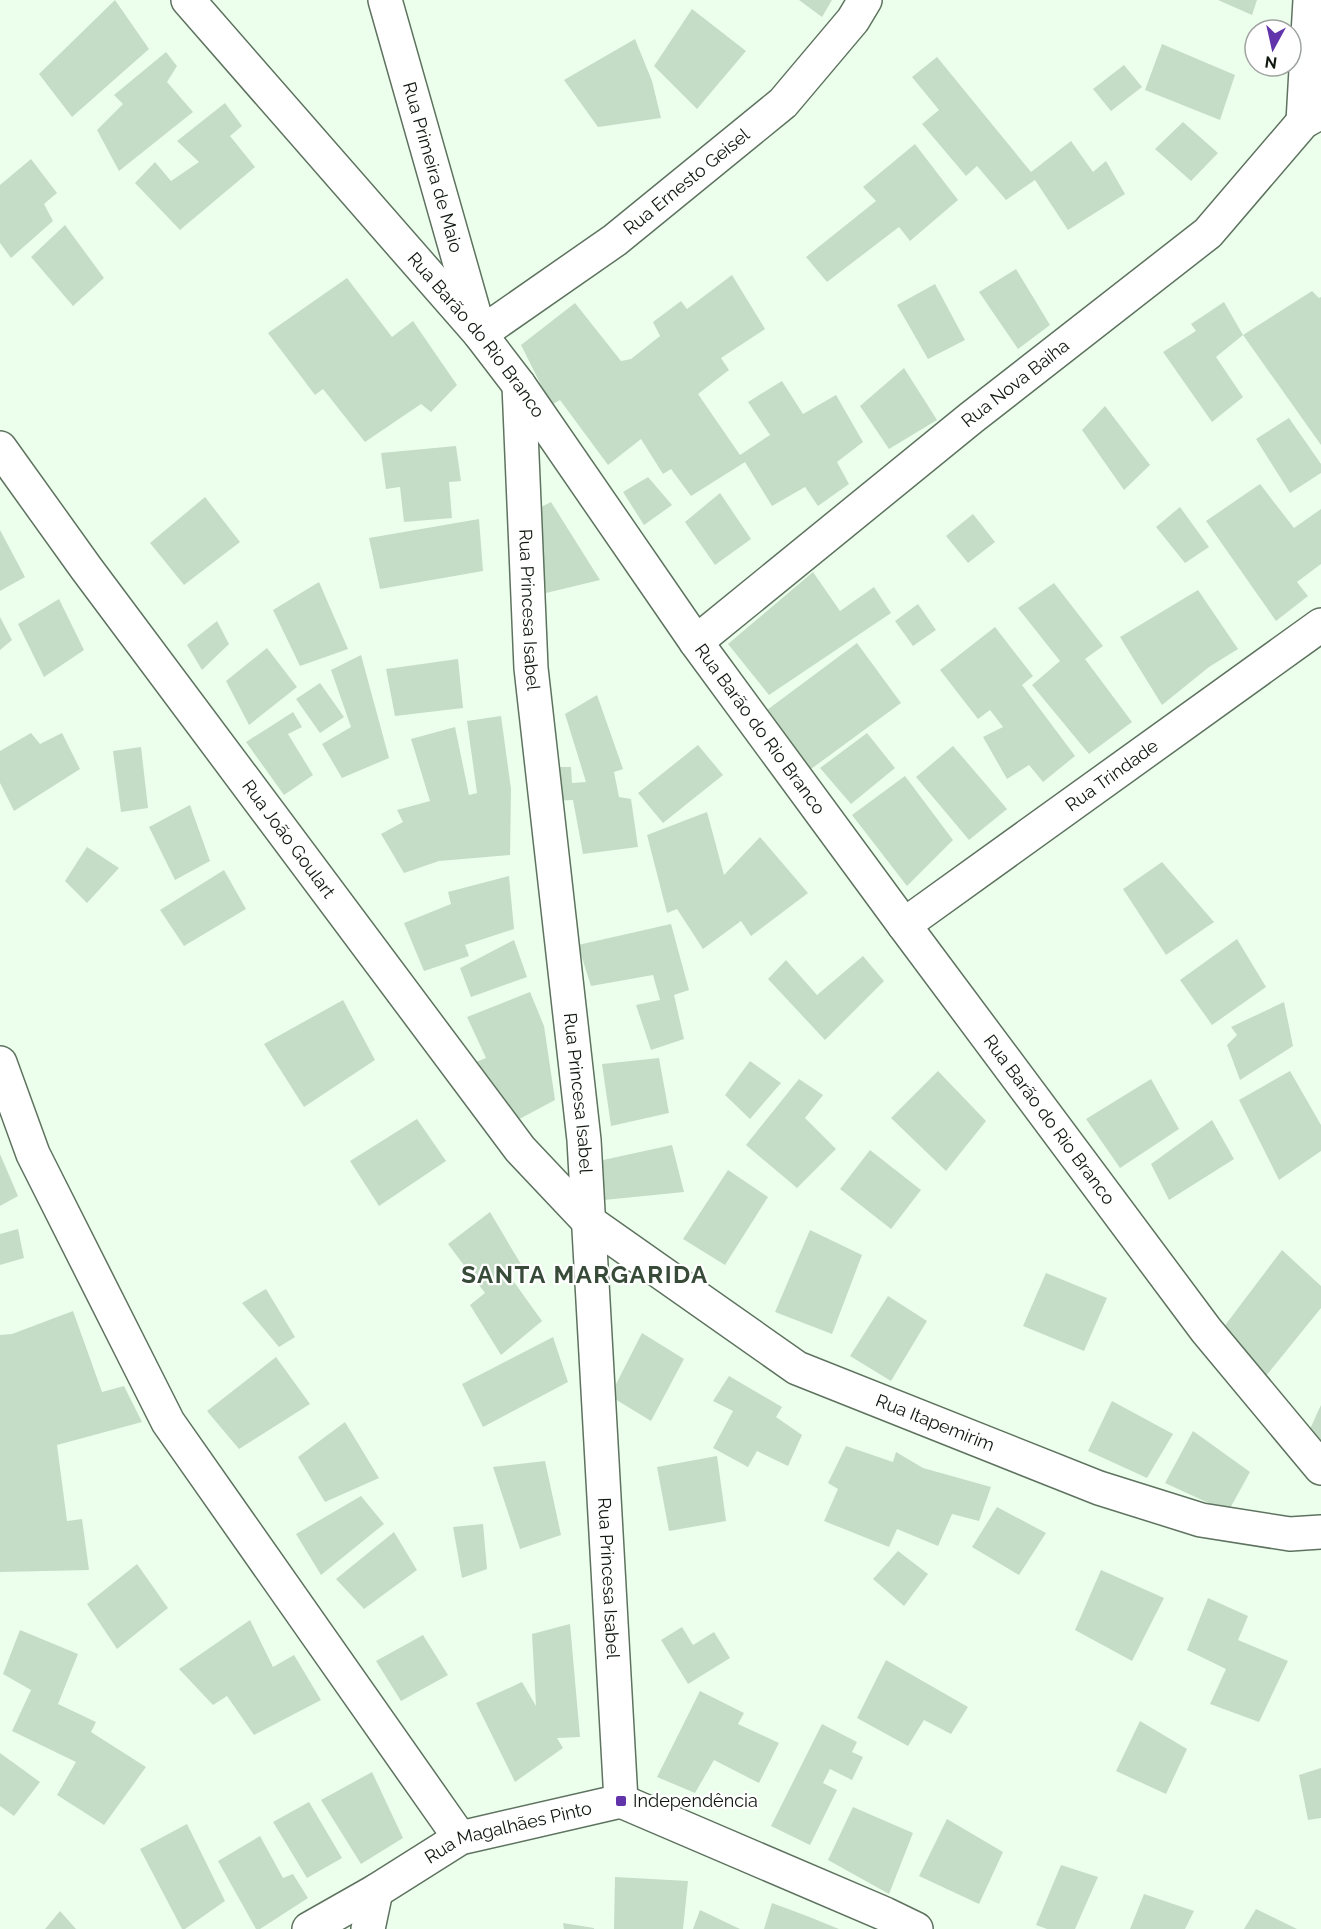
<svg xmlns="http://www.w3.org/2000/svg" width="1321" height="1929" viewBox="0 0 1321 1929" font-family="Raleway,sans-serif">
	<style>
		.building { fill: #c5ddc6 }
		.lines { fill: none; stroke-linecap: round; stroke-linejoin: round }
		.minor-casing { stroke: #5e735f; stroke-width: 36 }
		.tertiary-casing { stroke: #5e735f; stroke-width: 36 }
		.minor { stroke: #fff; stroke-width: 33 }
		.tertiary { stroke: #fff; stroke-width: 33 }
		.poi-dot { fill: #6134ac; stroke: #fff; stroke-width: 2 }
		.labels { text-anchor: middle; stroke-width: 4.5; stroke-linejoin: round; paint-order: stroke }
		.street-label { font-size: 18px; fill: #101810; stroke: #fff }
		.poi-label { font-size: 18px; fill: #101810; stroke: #fff; text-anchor: start }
		.district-label { font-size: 24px; font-weight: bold; letter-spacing: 1.5px; fill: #374b38; stroke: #fff }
	</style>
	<rect width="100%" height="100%" fill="#ecffec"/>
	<path class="building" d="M115,0L149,49L72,117L39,74Z
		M799,0H832L822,17Z
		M1218,0H1257L1252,15Z
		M692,9L746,51L697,109L654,66Z
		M635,39L652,81L661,118L598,127L564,80Z
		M1162,44L1235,75L1220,120L1145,90Z
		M166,52L177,66L167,82L193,112L119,171L97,130L123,104L114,95Z
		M937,57L1031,172L1071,141L1093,172L1106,161L1125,194L1068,230L1035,180L1006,200L977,166L966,176L922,124L939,110L912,77Z
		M1124,65L1142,87L1111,111L1093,89Z
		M225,103L242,126L230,136L255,167L180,230L135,183L155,162L171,181L199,162L177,141Z
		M1183,122L1218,153L1191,181L1155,149Z
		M915,144L958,200L910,241L899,227L827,282L806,257L876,201L863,187Z
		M31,159L57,193L44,204L53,221L11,258L0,243V185Z
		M65,225L104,278L73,306L31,257Z
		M1016,269L1050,325L1018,349L979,292Z
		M732,275L765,329L721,358L729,370L698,394L740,455L770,435L748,402L782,381L803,414L836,395L863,442L837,462L849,484L818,506L805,487L772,506L745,462L691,496L671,469L663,474L641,439L608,465L560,400L551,405L521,345L575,303L621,361L631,359L660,336L653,322L681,301L687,309Z
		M347,278L392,337L413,321L457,385L431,412L421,404L365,442L323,389L315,395L268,333Z
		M935,284L965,340L928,359L897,305Z
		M1312,291L1319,298L1321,297V445L1243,335L1216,357L1243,397L1212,422L1163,352L1196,331L1191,324L1224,302L1243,335Z
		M904,368L937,420L889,449L860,406Z
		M1105,406L1150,465L1124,490L1082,430Z
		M1289,418L1321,464V473L1290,493L1256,439Z
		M456,446L461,481L449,482L452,518L404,522L400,487L386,489L381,453Z
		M648,477L672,505L644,525L623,492Z
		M1260,484L1294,528L1321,509V564L1297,582L1308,596L1276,621L1206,521Z
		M720,493L751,539L715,565L685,522Z
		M205,497L240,542L184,585L150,543Z
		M551,502L600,580L546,593L537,509Z
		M1180,507L1209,547L1185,563L1156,527Z
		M973,514L995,542L968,563L946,536Z
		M479,519L483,571L380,589L369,538Z
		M0,530L25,577L0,591Z
		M813,572L840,611L874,587L891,613L769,695L728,644Z
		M319,582L348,649L300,666L273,610Z
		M1054,583L1103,646L1085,659L1132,722L1089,754L1032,685L1060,661L1018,608Z
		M1198,590L1238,649L1209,667L1162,705L1120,637Z
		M59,599L84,650L44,677L18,624Z
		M918,604L936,630L913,646L895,621Z
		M0,617L12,640L0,650Z
		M217,621L229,644L202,670L187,645Z
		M995,627L1033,676L1022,685L1075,756L1043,782L1029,765L1007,779L983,737L1003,727L990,710L978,719L940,670Z
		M857,643L901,703L811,769L767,710Z
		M267,648L297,687L249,725L226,681Z
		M361,655L389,758L342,778L322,744L351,727L331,670Z
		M458,659L463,708L395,716L386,669Z
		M320,683L344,717L320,733L296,699Z
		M597,695L623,769L614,772L619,797L631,799L638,847L583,854L573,800L555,801V767H571L572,783L586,782L565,714Z
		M293,712L302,727L288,734L313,775L284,795L246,742Z
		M501,716L511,789L510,855L439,861L404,873L381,834L403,822L397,810L430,801L411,739L455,727L469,795L477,793L467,721Z
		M31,733L40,744L62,733L80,769L14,811L0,783V751Z
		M867,733L895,768L851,804L820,768Z
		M698,745L723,775L663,823L638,793Z
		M953,746L1007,809L969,840L916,777Z
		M141,747L148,808L121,812L113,751Z
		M905,776L953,840L907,886L852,815Z
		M190,805L210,861L175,880L149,827Z
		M707,812L724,875L760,837L808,893L751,936L741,921L703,949L677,909L667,913L647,835Z
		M87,847L119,868L87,903L65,881Z
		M1162,862L1214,922L1166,955L1123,889Z
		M224,870L246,909L184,946L160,910Z
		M509,876L514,929L465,945L469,956L424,971L404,923L451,904L448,892Z
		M671,924L689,990L674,995L684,1039L651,1050L636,1005L660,1000L653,975L591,986L578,945Z
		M1237,939L1266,987L1212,1025L1180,980Z
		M514,940L527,977L471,997L460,968Z
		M863,956L884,981L825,1040L768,979L786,960L817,995Z
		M530,992L544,1026L555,1100L512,1123L471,1064L486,1058L467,1017Z
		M343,1000L375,1060L304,1107L264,1044Z
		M1284,1002L1293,1046L1240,1080L1227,1045L1237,1035L1231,1027Z
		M659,1058L669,1113L611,1126L602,1064Z
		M750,1061L781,1083L750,1119L725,1095Z
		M938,1071L986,1121L946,1171L891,1118Z
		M1290,1071L1321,1125V1151L1279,1180L1239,1100Z
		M799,1079L823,1095L805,1118L836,1149L797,1188L746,1145Z
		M1151,1079L1179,1129L1120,1168L1086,1119Z
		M417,1119L446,1161L379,1206L350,1161Z
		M1212,1120L1234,1159L1169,1200L1151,1164Z
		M672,1145L684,1192L604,1200L594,1162Z
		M870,1150L921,1190L891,1229L840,1189Z
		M0,1154L18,1196L0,1206Z
		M728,1170L768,1197L725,1265L683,1239Z
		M490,1212L522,1266L509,1275L542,1321L501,1355L470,1305L485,1293L448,1244Z
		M18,1229L24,1258L0,1265V1234Z
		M810,1230L862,1255L832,1334L775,1312Z
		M1282,1250L1321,1286V1308L1266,1376L1223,1328Z
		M1046,1273L1107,1298L1084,1351L1023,1326Z
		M266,1289L295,1337L279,1347L242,1303Z
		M888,1296L927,1321L891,1381L850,1356Z
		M73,1311L102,1392L124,1386L142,1422L57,1445L67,1521L82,1519L89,1570L0,1572V1335L12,1334Z
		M642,1333L684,1359L651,1421L610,1396Z
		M553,1337L568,1382L483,1427L462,1384Z
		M276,1357L310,1404L239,1449L207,1411Z
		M729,1376L782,1407L776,1417L802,1435L788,1466L757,1451L748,1467L713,1448L733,1411L713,1401Z
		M1112,1401L1173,1434L1147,1478L1088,1451Z
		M1321,1405V1453L1304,1442Z
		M345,1422L379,1478L325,1502L298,1457Z
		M1193,1431L1250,1472L1228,1512L1165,1483Z
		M846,1446L893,1462L896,1452L923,1468L991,1487L979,1521L952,1514L938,1546L897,1529L889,1547L824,1521L838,1489L828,1483Z
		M717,1456L726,1521L669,1531L657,1467Z
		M545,1461L561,1535L520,1549L493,1467Z
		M361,1496L384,1524L321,1575L296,1534Z
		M997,1507L1046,1533L1019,1575L972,1547Z
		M483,1524L487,1569L462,1578L453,1527Z
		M394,1532L417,1570L364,1609L336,1579Z
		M898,1551L928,1574L904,1606L873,1579Z
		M137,1564L168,1608L117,1649L87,1604Z
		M1101,1570L1164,1598L1132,1661L1075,1630Z
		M1208,1598L1248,1616L1238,1640L1288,1661L1259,1722L1210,1704L1226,1669L1187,1650Z
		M250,1620L273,1667L294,1655L321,1700L254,1735L227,1696L213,1705L179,1669Z
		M570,1624L580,1737L557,1738L563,1748L515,1782L476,1703L522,1682L536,1706L532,1634Z
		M682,1627L693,1645L714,1632L730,1658L688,1684L661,1640Z
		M20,1630L78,1654L58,1704L96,1722L91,1732L146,1767L104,1825L57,1795L76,1762L12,1731L31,1690L3,1674Z
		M423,1635L448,1675L401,1701L376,1661Z
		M886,1660L968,1707L951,1734L924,1720L908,1746L857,1718Z
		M700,1691L744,1713L738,1724L779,1743L759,1783L714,1760L695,1793L657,1777Z
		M1140,1721L1187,1749L1166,1794L1116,1771Z
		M822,1724L857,1742L852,1752L863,1757L852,1780L830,1769L823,1783L837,1790L810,1845L771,1826Z
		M0,1753L40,1782L14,1816L0,1806Z
		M1321,1768V1818L1308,1820L1299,1775Z
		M372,1772L403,1838L361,1864L321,1800Z
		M309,1802L342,1858L307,1878L273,1822Z
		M853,1807L913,1833L889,1894L828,1860Z
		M947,1819L1003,1852L979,1904L919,1876Z
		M187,1824L225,1901L185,1929H182L140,1849Z
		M260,1836L283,1878L293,1874L308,1898L260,1929H256L218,1861Z
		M1061,1865L1098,1877L1075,1929H1047L1036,1925Z
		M615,1877L688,1881L683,1929H614Z
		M1144,1894L1194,1911L1185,1929H1130Z
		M772,1903L807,1916L839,1929H764Z
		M1256,1909L1297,1929H1244Z
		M700,1910L740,1929H693Z
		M60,1911L76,1929H45Z
		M563,1923L594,1928V1929H564Z"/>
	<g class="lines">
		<defs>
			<g id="minor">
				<path id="s1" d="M385,0L480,334L615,240L783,103L853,20L865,0"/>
				<path d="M1303,122L1310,0"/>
				<path id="s2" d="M519,385L531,668L584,1140L621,1801"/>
				<path id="s3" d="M0,448L86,568L520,1149L588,1221L797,1368L1099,1488L1201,1520L1290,1534L1321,1532"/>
				<path id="s4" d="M696,642L971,418L1208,233L1303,122L1321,112"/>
				<path id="s5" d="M904,925L1321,625"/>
				<path d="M0,1063L33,1154L168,1422L460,1838"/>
				<path id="s6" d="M309,1929L376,1891L460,1838L621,1801L885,1914L916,1929"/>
				<path d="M368,1929L376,1891"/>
			</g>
			<g id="tertiary">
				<path id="s7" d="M188,0L480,334L519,385L696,642L904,925L1206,1330L1321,1468"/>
			</g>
		</defs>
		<use href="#minor" class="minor-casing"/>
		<use href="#tertiary" class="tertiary-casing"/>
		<use href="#minor" class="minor"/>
		<use href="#tertiary" class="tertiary"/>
	</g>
	<rect class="poi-dot" x="615" y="1795" width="12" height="12" rx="3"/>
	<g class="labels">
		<g class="street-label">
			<text dy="6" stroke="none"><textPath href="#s1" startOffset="174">Rua Primeira de Maio</textPath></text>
			<text dy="6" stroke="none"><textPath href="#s1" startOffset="604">Rua Ernesto Geisel</textPath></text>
			<text dy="6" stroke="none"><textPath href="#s7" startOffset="442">Rua Barão do Rio Branco</textPath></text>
			<text dy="6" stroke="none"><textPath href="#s4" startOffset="411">Rua Nova Baiha</textPath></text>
			<text dy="6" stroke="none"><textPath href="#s2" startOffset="225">Rua Princesa Isabel</textPath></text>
			<text dy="6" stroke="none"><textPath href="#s7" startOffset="928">Rua Barão do Rio Branco</textPath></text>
			<text dy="6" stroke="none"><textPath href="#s5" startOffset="256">Rua Trindade</textPath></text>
			<text dy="6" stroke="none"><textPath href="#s3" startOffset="486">Rua João Goulart</textPath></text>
			<text dy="6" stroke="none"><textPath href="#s2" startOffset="711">Rua Princesa Isabel</textPath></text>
			<text dy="6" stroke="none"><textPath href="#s7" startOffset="1414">Rua Barão do Rio Branco</textPath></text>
			<text dy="6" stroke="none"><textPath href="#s3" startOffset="1376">Rua Itapemirim</textPath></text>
			<text dy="6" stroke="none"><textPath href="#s2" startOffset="1197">Rua Princesa Isabel</textPath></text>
			<text dy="6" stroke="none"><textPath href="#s6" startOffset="224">Rua Magalhães Pinto</textPath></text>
		</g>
		<g class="poi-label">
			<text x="633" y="1807">Independência</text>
		</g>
		<g class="district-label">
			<text x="585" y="1283">SANTA MARGARIDA</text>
		</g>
	</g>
	<g transform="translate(1273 48) rotate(188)"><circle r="28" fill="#ffffff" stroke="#9fa39f" stroke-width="1.5"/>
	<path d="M0-4.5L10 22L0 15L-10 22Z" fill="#6134ac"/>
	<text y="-9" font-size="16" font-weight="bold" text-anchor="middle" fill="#101810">N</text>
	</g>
</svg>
